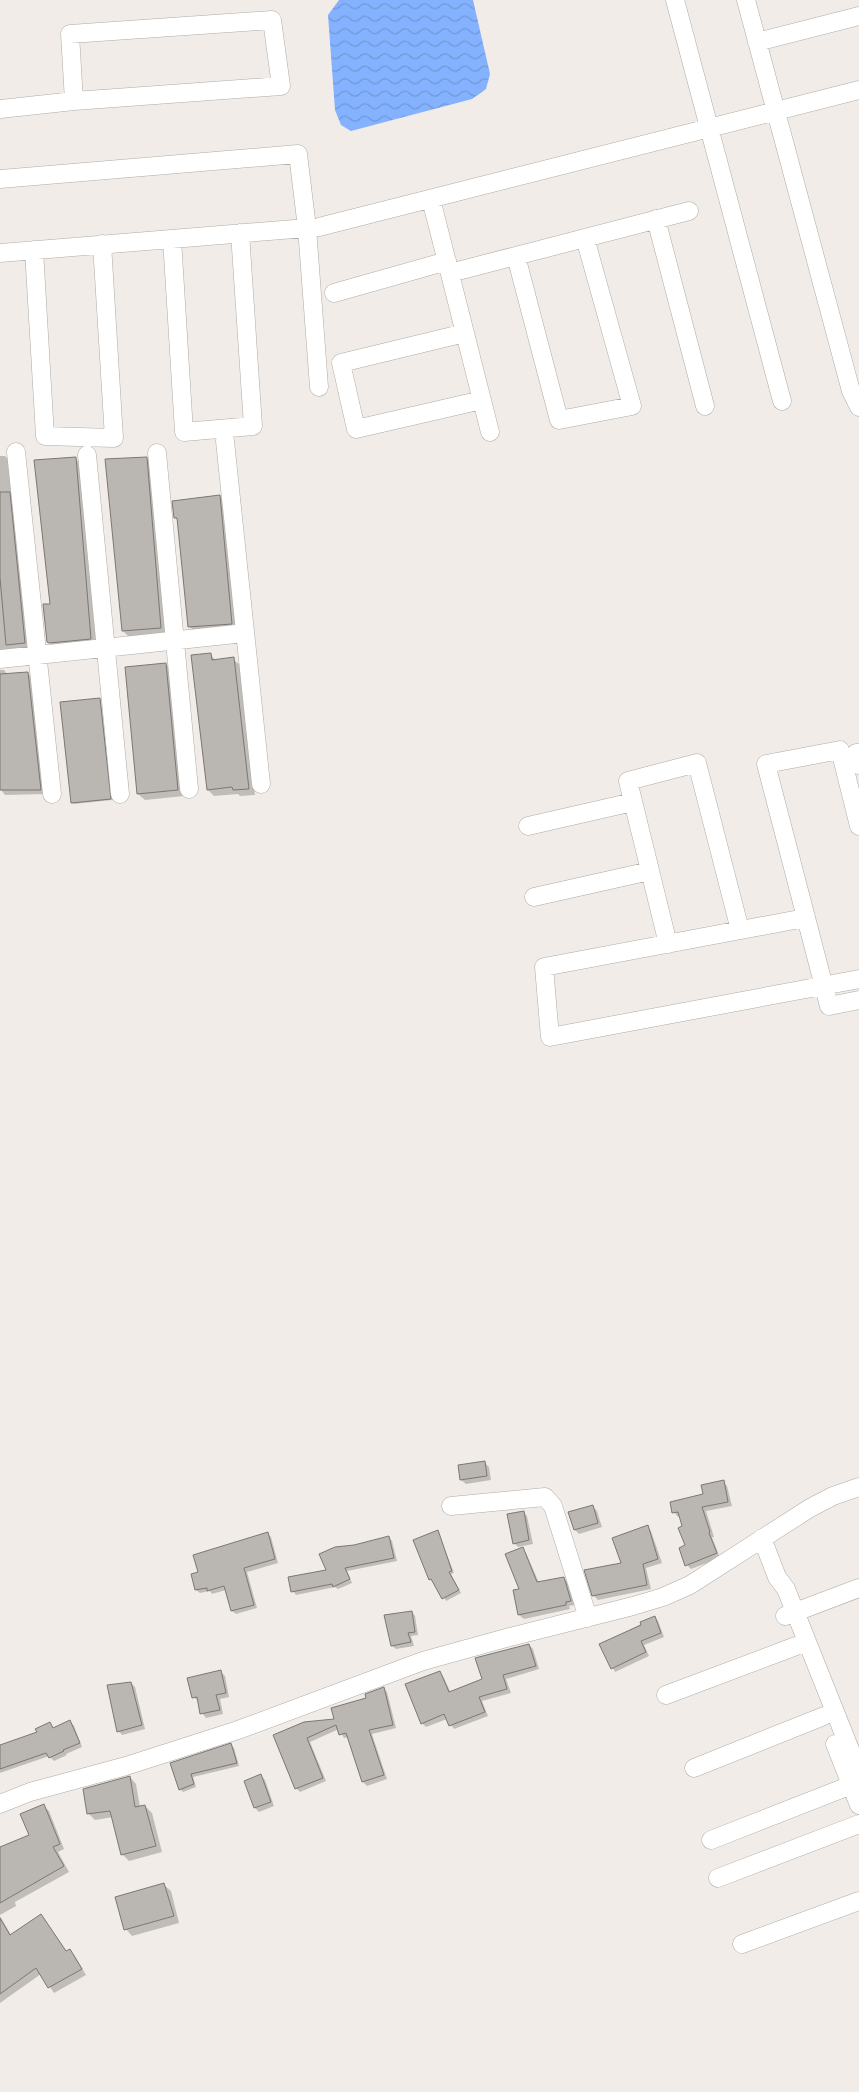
<svg xmlns="http://www.w3.org/2000/svg" width="859" height="2092" viewBox="0 0 859 2092" font-family="Merriweather,serif">
	<style>
		.water { fill: url(#water-waves) }
		.shadow { fill: #0003 }
		.building { fill: #bab6b1; stroke: #7b7772 }
		.lines { fill: none; stroke-linecap: round; stroke-linejoin: round }
		.minor-casing { stroke: #afaba6; stroke-width: 19 }
		.minor { stroke: #fff; stroke-width: 18 }
	</style>
	<defs>
		<pattern id="water-waves" width="16" height="10" patternUnits="userSpaceOnUse" patternTransform="scale(1.25)"><rect width="16" height="10" fill="#84b2fe"/><path d="M0 5q4-4 8 0t8 0" fill="none" stroke="#7198d9"/></pattern>
	</defs>
	<rect width="100%" height="100%" fill="#f1ece7"/>
	<path class="water" d="M339,0H473L490,74L486,89L472,99L351,131L341,125L335,110L328,15Z"/>
	<path class="shadow" d="M0,456H5L10,461L30,648L0,655Z
		M75,458L82,465L98,645L55,648L48,641L51,605Z
		M146,458L153,464L167,634L129,637L123,631Z
		M220,496L226,503L238,630L196,633L189,626L178,521L175,517Z
		M210,654L216,661L233,659L240,665L255,795L240,796L238,794L214,796L208,790Z
		M166,664L172,671L184,796L145,800L138,794Z
		M0,670H4L8,675L28,673L32,678L45,794L5,795L1,790Z
		M100,699L101,701L112,800L74,804L72,803Z
		M485,1463L489,1467L491,1480L466,1484L461,1480Z
		M723,1482L727,1486L732,1506L706,1511L714,1537H712L720,1558L691,1569L687,1565V1546L680,1516L678,1517L674,1512Z
		M593,1507L597,1511L602,1527L579,1534L575,1530Z
		M523,1512L527,1516L533,1544L518,1547L514,1543Z
		M647,1526L651,1531L662,1563L646,1568L651,1589L598,1600L594,1596L586,1571L622,1564Z
		M438,1532L454,1573L451,1574L461,1593L446,1601L434,1581L430,1579Z
		M268,1534L271,1537L278,1563L247,1572L257,1608L236,1614L232,1611L226,1590L212,1594L210,1591L200,1593L196,1590Z
		M389,1537L392,1541L397,1561L347,1571L352,1583L338,1589L335,1587L296,1595L293,1591L328,1571L354,1546Z
		M522,1549L526,1553L539,1583L564,1578L568,1583L575,1605L569,1606L570,1609L524,1619L519,1615Z
		M412,1612L415,1616L418,1635L411,1636L414,1646L396,1649L392,1646Z
		M654,1617L658,1621L664,1637L644,1645L649,1656L615,1672L601,1645Z
		M529,1645L533,1649L539,1669L506,1679L511,1693L482,1701L488,1716L454,1729L447,1719L426,1727L422,1723L439,1672L443,1676L451,1693L484,1680Z
		M221,1672L225,1676L229,1697L220,1699L223,1714L206,1718L202,1713L199,1701L193,1697Z
		M131,1683L135,1687L145,1729L122,1735L119,1731Z
		M383,1688L387,1692L396,1728L372,1734L387,1779L367,1786L363,1782L348,1737L344,1738L339,1729L310,1742L326,1781L300,1792L296,1788L275,1736L336,1720Z
		M70,1722L74,1726L82,1747L66,1754L67,1755L54,1761L49,1756L0,1773V1746L38,1733L50,1724L54,1729Z
		M231,1745L234,1748L239,1766L193,1777L196,1787L183,1792L180,1789L172,1764Z
		M261,1776L265,1780L274,1806L259,1812L255,1808L245,1782Z
		M130,1777L136,1784L140,1807L145,1806L152,1813L162,1852L129,1861L122,1854L113,1817L95,1820L88,1813Z
		M43,1806L49,1811L64,1849L58,1852L69,1872L15,1902L16,1906L0,1915V1848L30,1836Z
		M164,1885L171,1891L179,1923L132,1936L126,1929Z
		M41,1915L67,1952L70,1951L75,1956L86,1975L54,1993L41,1974L0,2003V1916L11,1935Z"/>
	<path class="building" d="M76,457L91,639L49,643L47,642L43,604H50L34,460Z
		M147,457L161,628L122,631L105,459Z
		M0,492H10L25,643L6,645L0,578Z
		M220,495L232,624L188,627L177,518H174L172,501Z
		M211,653L212,660L234,657L249,789L233,790L232,787L207,790L191,655Z
		M166,663L178,790L137,794L125,667Z
		M28,672L41,790H0V674Z
		M100,698L111,799L71,803L60,702Z
		M485,1461L487,1476L460,1480L458,1465Z
		M724,1480L728,1502L702,1507L710,1532L709,1533L717,1553L685,1566L679,1548L685,1545L678,1528L682,1526L678,1512L672,1513L670,1502L703,1494L701,1485Z
		M593,1505L598,1523L574,1530L568,1512Z
		M524,1511L529,1540L513,1544L507,1514Z
		M648,1525L658,1559L643,1564L647,1585L592,1596L584,1570L621,1563L612,1538Z
		M438,1530L452,1571L449,1572L459,1590L442,1599L431,1579L429,1580L413,1540Z
		M268,1532L275,1559L244,1568L254,1605L231,1611L224,1586L207,1591V1588L195,1590L191,1574L198,1572L193,1555Z
		M389,1536L394,1558L345,1568L350,1579L333,1587L332,1584L291,1592L288,1577L326,1570L319,1554L335,1547L354,1545Z
		M523,1547L537,1582L564,1577L571,1601L566,1602V1605L518,1615L513,1590L519,1589L505,1554Z
		M412,1611L415,1632L408,1633L411,1642L391,1646L384,1615Z
		M655,1616L661,1633L641,1641L646,1652L611,1669L599,1644L641,1625L640,1622Z
		M529,1644L536,1666L503,1675L507,1689L479,1697L485,1712L449,1726L444,1714L421,1724L405,1684L440,1671L449,1692L482,1679L475,1658Z
		M221,1670L226,1693L216,1695L220,1710L200,1714L197,1697L192,1698L187,1678Z
		M131,1682L142,1725L117,1732L107,1685Z
		M384,1687L393,1725L369,1730L384,1775L362,1782L346,1733L339,1735L336,1725L307,1738L323,1778L295,1789L273,1735L304,1722L334,1719L331,1708L366,1698L365,1694Z
		M70,1720L80,1743L63,1750L64,1751L49,1758L46,1753L0,1769V1745L37,1732L35,1729L50,1722L53,1728Z
		M231,1743L237,1763L191,1774L194,1784L179,1790L170,1763Z
		M261,1774L271,1802L254,1808L244,1781Z
		M130,1776L135,1807L145,1805L156,1846L121,1855L110,1811L87,1814L83,1789Z
		M44,1804L60,1844L53,1847L64,1866L0,1903V1847L29,1835L20,1814Z
		M164,1883L174,1916L124,1930L115,1897Z
		M41,1914L66,1951L70,1949L82,1969L48,1988L36,1968L0,1994V1918L10,1935Z"/>
	<g class="lines">
		<defs>
			<path id="minor" d="M675,0L782,401
				M746,0L851,391L859,407
				M757,42L859,16
				M0,109L74,101L281,86L272,20L70,34L74,101
				M0,179L298,154L307,228L0,253
				M431,199L490,432
				M656,219L705,406
				M319,227L859,90
				M307,228L319,387
				M172,239L184,432L253,426L240,233
				M34,250L45,436L114,438L102,244
				M516,256L559,420L632,406L585,238
				M450,273L689,211
				M334,293L447,261
				M465,333L341,363L356,429L482,400
				M225,441L261,784
				M16,452L52,794
				M157,453L189,789
				M87,455L120,794
				M0,659L245,633
				M859,753H856L859,765
				M528,826L633,802
				M859,826L840,750L766,764L829,1006L859,1000
				M534,897L650,871
				M805,918L544,967L550,1037L859,979
				M668,944L628,781L697,763L740,930
				M451,1506L545,1497L553,1506L588,1618
				M762,1538L777,1577L786,1589L859,1772
				M785,1616L859,1588
				M666,1695L796,1646
				M835,1744L859,1805
				M694,1768L824,1716
				M0,1804L30,1792L126,1766L238,1730L423,1661L510,1637L633,1606L663,1597L690,1585L810,1508L833,1496L859,1487
				M711,1840L859,1782
				M718,1878L859,1824
				M742,1944L859,1901"/>
		</defs>
		<use href="#minor" class="minor-casing"/>
		<use href="#minor" class="minor"/>
	</g>
</svg>
